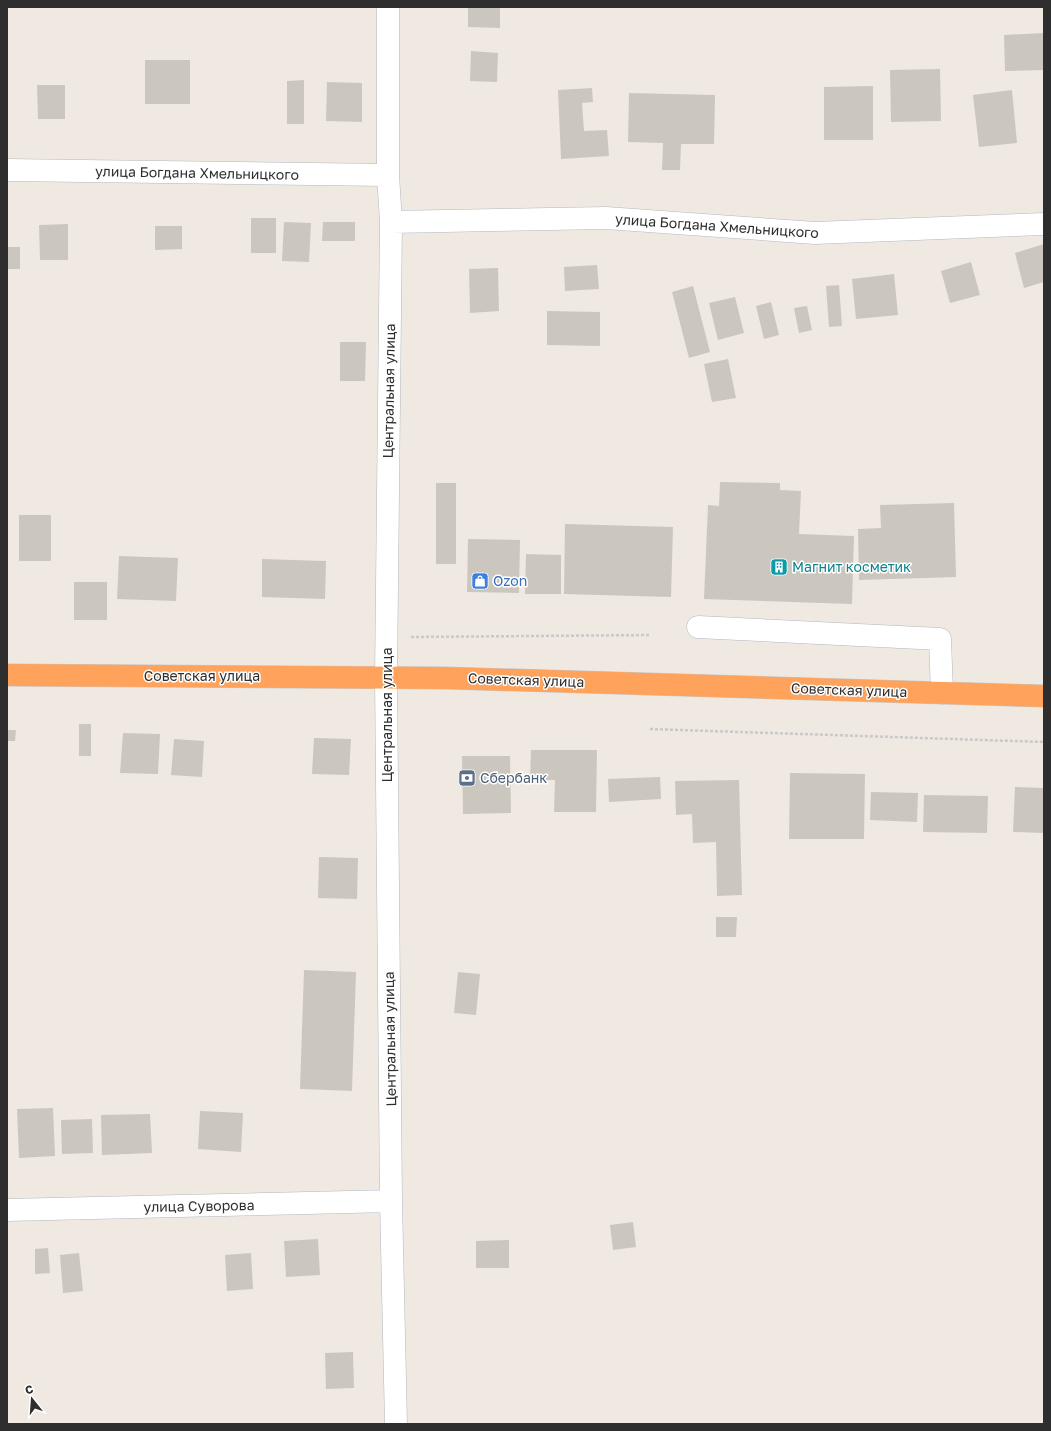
<svg xmlns="http://www.w3.org/2000/svg" width="1051" height="1431" viewBox="0 0 1051 1431" font-family="'Golos Text',sans-serif">
	<style>
		.building { fill: #cbc7bf }
		.lines { fill: none; stroke-linecap: round; stroke-linejoin: round }
		.minor-casing { stroke: #b4b7c1; stroke-width: 23 }
		.highway-casing { stroke: #c9c9c9; stroke-width: 23 }
		.path { stroke: #c9c9c9; stroke-width: 2.5; stroke-dasharray: 3 2; stroke-linecap: butt }
		.minor { stroke: #fff; stroke-width: 22 }
		.highway { stroke: #ffa35c; stroke-width: 22 }
		.labels { text-anchor: middle; stroke-width: 3; stroke-linejoin: round; paint-order: stroke }
		.street-label { font-size: 14px; fill: #2e2e2e; stroke: #fff }
		.culture-label { font-size: 14px; fill: #0d838f; stroke: #fff; text-anchor: start }
		.shop-label { font-size: 14px; fill: #366cbe; stroke: #fff; text-anchor: start }
		.service-label { font-size: 14px; fill: #4e5e75; stroke: #fff; text-anchor: start }
	</style>
	<rect width="100%" height="100%" fill="#efe9e1"/>
	<path class="building" d="M468,7H500V28L468,27Z
		M1044,33V70L1005,71L1004,35Z
		M471,51L498,53L497,82L470,81Z
		M145,60H190V104H145Z
		M940,69L941,121L891,122L890,70Z
		M304,80V124H287V81Z
		M327,82L362,83V122L326,121Z
		M37,85H65V119H38Z
		M873,86V140H824V87Z
		M592,88L593,102L582,103L584,131L607,130L609,156L561,159L558,90Z
		M1012,90L1017,143L979,147L973,95Z
		M629,93L715,95L714,144H681L680,170H662L663,143L628,142Z
		M251,218H276V253H251Z
		M284,222L311,223L309,262L282,261Z
		M323,222H355V241H322Z
		M68,224V260H40L39,225Z
		M155,226H182V249L155,250Z
		M1044,244V282L1024,288L1015,253Z
		M7,247H20V269H7Z
		M971,262L980,295L950,303L941,271Z
		M597,265L599,289L565,291L564,267Z
		M498,268L499,311L470,313L469,269Z
		M894,274L898,315L856,319L852,279Z
		M839,285L842,326L829,327L826,286Z
		M693,286L710,352L689,358L672,292Z
		M735,297L744,333L718,340L709,303Z
		M771,302L779,335L764,339L756,306Z
		M807,306L812,330L799,333L794,308Z
		M547,311L600,312V346L547,345Z
		M340,342H366L365,381H340Z
		M728,359L736,398L712,402L704,364Z
		M720,482L780,483V490L801,491L799,534L854,536L852,604L704,599L708,505L719,506Z
		M436,483H456V564H436Z
		M954,503L956,577L859,580L858,529L881,528L880,505Z
		M19,515H51V561H19Z
		M565,524L673,527L671,597L564,594Z
		M468,539L520,540L519,593L467,592Z
		M526,554L561,555V594H525Z
		M119,556L178,558L176,601L117,599Z
		M262,559L326,561L325,599L262,597Z
		M74,582H107V620H74Z
		M79,724H91V756H79Z
		M7,730H16L15,741H7Z
		M123,733L160,734L158,774L120,773Z
		M314,738L351,739L349,775L312,774Z
		M174,739L204,741L202,777L171,775Z
		M531,750H597L596,812H554L555,780H530Z
		M462,756H510L511,813L463,814Z
		M790,773L865,774L864,839H789Z
		M660,777L661,799L609,802L608,779Z
		M739,780L742,895L717,896L716,842L693,843L692,814L676,815L675,781Z
		M1015,787L1044,788V833L1013,832Z
		M871,792L918,793L917,822L870,820Z
		M924,795L988,796L987,833L923,832Z
		M319,857L358,858L357,899L318,898Z
		M716,917H737L736,937H716Z
		M304,970L356,972L352,1091L300,1089Z
		M458,972L480,974L476,1015L454,1013Z
		M53,1108L55,1156L19,1158L17,1109Z
		M200,1111L243,1113L241,1152L198,1149Z
		M150,1114L152,1153L102,1155L101,1115Z
		M92,1119L93,1153L62,1154L61,1120Z
		M633,1222L636,1247L613,1250L610,1225Z
		M318,1239L320,1275L286,1277L284,1241Z
		M509,1240V1268H476V1241Z
		M48,1248L50,1273L35,1274V1249Z
		M79,1253L83,1291L63,1293L60,1255Z
		M251,1253L253,1289L227,1291L225,1255Z
		M353,1352L354,1388L326,1389L325,1353Z"/>
	<g class="lines">
		<defs>
			<path id="minor" d="M388,7V175L391,222L386,677L391,1201L396,1424
				M7,170L388,175
				M391,222L606,218L815,233L1044,224
				M698,627L940,639L942,693
				M7,1210L391,1201"/>
			<path id="highway" d="M7,675L446,678L1044,696"/>
		</defs>
		<use href="#minor" class="minor-casing"/>
		<use href="#highway" class="highway-casing"/>
		<path class="path" d="M411,637L651,635
			M650,729L1044,742"/>
		<use href="#minor" class="minor"/>
		<use href="#highway" class="highway"/>
	</g>
	<defs>
		<symbol id="building-square" viewBox="-11 -11 22 22"><rect x="-9" y="-9" width="18" height="18" rx="4" fill="#0f9aa8" stroke="#fff"/><path d="M-4-6H4V6H1V3H-1V6H-4ZM-2.5-4.3h1.7v1.8h-1.7ZM.8-4.3h1.7v1.8H.8ZM-2.5-1h1.7V.8h-1.7ZM.8-1h1.7V.8H.8Z" fill="#fff"/></symbol>
		<symbol id="shop-square" viewBox="-11 -11 22 22"><rect x="-9" y="-9" width="18" height="18" rx="4" fill="#3f7fe0" stroke="#fff"/><path d="M-5-2.5h2.3a2.7 3.5 0 0 1 5.4 0H5L5.5 6h-11ZM-1.5-2.5h3a1.5 2.3 0 0 0-3 0Z" fill="#fff"/></symbol>
		<symbol id="bank-square" viewBox="-11 -11 22 22"><rect x="-9" y="-9" width="18" height="18" rx="4" fill="#5c6f8a" stroke="#fff"/><path d="M-6-4H6V4H-6ZM0-2.3a2.3 2.3 0 1 0 0 4.6a2.3 2.3 0 1 0 0-4.6Z" fill="#fff"/></symbol>
	</defs>
	<g fill-rule="evenodd">
		<use href="#building-square" x="769" y="557" width="20" height="20"/>
		<use href="#shop-square" x="470" y="571" width="20" height="20"/>
		<use href="#bank-square" x="457" y="768" width="20" height="20"/>
	</g>
	<g class="labels">
		<g class="street-label">
			<text transform="translate(197 173) rotate(1)" y="5">улица Богдана Хмельницкого</text>
			<text transform="translate(717 226) rotate(4)" y="5">улица Богдана Хмельницкого</text>
			<text transform="translate(389 391) rotate(-89)" y="5">Центральная улица</text>
			<text x="202" y="681">Советская улица</text>
			<text transform="translate(526 680) rotate(2)" y="5">Советская улица</text>
			<text transform="translate(849 690) rotate(2)" y="5">Советская улица</text>
			<text transform="translate(387 715) rotate(-90)" y="5">Центральная улица</text>
			<text transform="translate(390 1039) rotate(-91)" y="5">Центральная улица</text>
			<text transform="translate(199 1206) rotate(-1)" y="5">улица Суворова</text>
		</g>
		<g class="culture-label">
			<text x="792" y="572">Магнит косметик</text>
		</g>
		<g class="shop-label">
			<text x="493" y="586">Ozon</text>
		</g>
		<g class="service-label">
			<text x="480" y="783">Сбербанк</text>
		</g>
	</g>
	<rect width="1051" height="1431" fill="none" stroke="#2e2e2e" stroke-width="16"/>
	<g transform="translate(32 1399) rotate(343)" stroke="#ffffff" stroke-width="3" paint-order="stroke">
	<path d="M0-3L7 15L0 10L-7 15Z" fill="#2e2e2e"/>
	<text y="-6" font-size="11" font-weight="bold" text-anchor="middle" fill="#2e2e2e">С</text>
	</g>
</svg>
